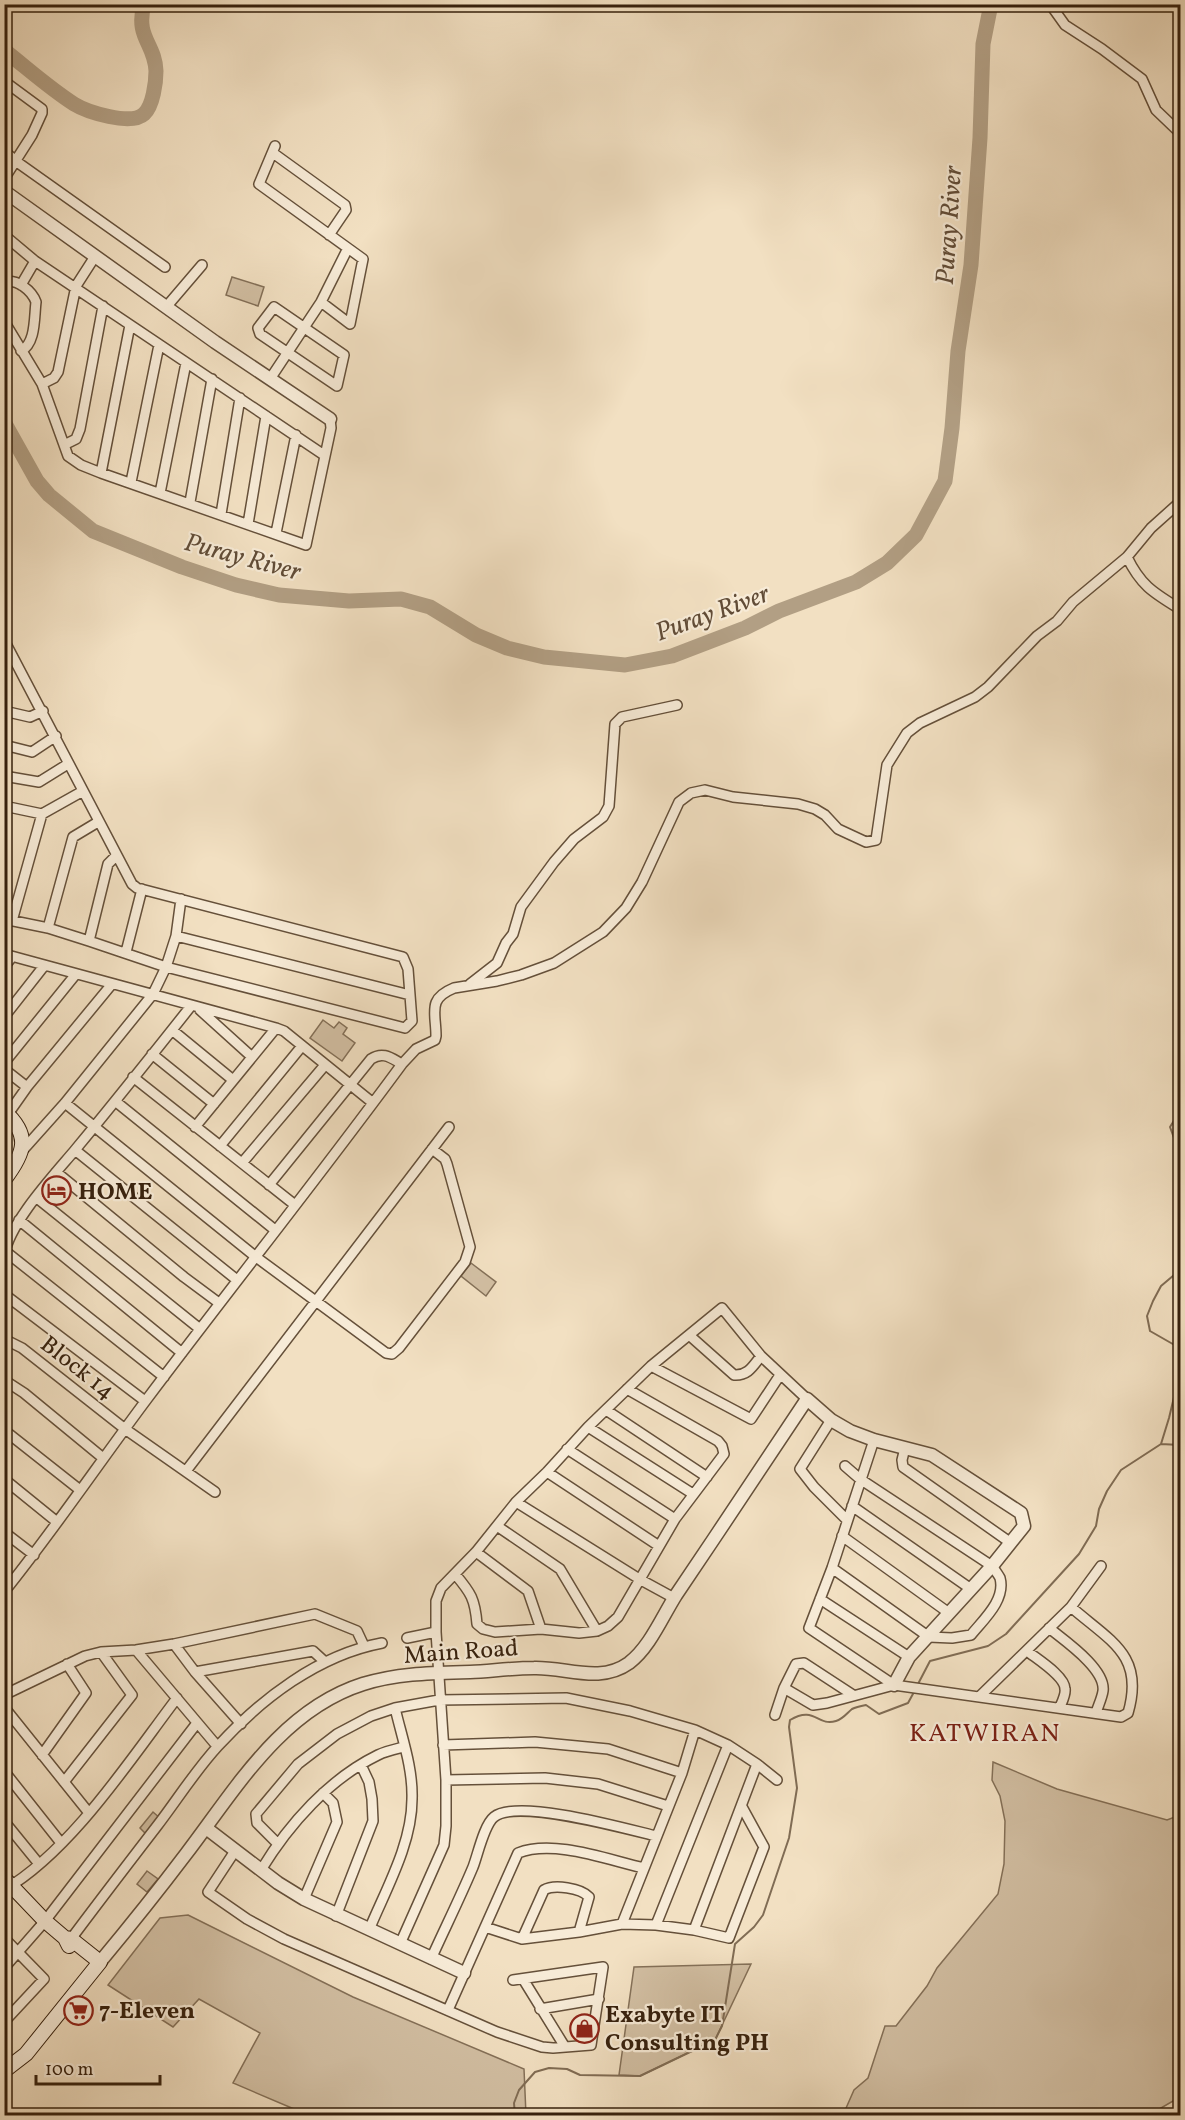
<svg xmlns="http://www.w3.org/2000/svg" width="1185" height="2120" viewBox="0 0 1185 2120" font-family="Vollkorn,serif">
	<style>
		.green { fill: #d2bfa3; stroke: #847058; stroke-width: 1.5 }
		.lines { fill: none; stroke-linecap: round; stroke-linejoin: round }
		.stream { stroke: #806c54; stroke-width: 2 }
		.river { stroke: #b29f84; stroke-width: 15 }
		.minor-casing { stroke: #65503a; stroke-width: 12 }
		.tertiary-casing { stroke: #65503a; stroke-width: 15 }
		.secondary-casing { stroke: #36200d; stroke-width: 16 }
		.minor { stroke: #f7ebd7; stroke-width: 9 }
		.tertiary { stroke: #f7ebd7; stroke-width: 12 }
		.secondary { stroke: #f7ebd7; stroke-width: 14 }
		.labels { text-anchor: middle; stroke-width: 4.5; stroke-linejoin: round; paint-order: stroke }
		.poi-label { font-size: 24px; font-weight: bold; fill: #36200d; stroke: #f7ebd7; text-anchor: start }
		.street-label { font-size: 24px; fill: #36200d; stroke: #f7ebd7 }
		.water-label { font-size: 26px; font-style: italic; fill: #614c37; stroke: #f7ebd7 }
		.neighbourhood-label { font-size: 26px; letter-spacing: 1.5px; fill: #7a1f14; stroke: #f7ebd7 }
	</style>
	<rect width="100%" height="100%" fill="#f2e0c2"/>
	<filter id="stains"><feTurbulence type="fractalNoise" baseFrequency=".00333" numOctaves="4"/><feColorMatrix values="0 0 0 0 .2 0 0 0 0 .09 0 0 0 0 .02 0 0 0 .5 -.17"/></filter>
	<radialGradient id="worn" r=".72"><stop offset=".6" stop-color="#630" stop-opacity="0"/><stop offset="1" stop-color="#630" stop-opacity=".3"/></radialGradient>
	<path class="green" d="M232,277L264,287L258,306L226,295Z
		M323,1020L334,1028L339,1022L347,1028L343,1034L355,1043L342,1061L310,1038Z
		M471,1263L496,1282L486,1296L461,1276Z
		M993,1762L1057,1789L1167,1820L1180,1815V2097L1149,2115H843L854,2090L868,2078L885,2026H896L927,1986L937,1968L998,1894L1004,1864L1005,1821L1000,1796L992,1780Z
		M153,1812L161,1819L148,1836L140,1828Z
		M147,1871L158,1879L147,1892L137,1884Z
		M188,1915L353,1997L524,2069L526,2115H302L294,2109L233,2083L260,2033L199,1999L173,2027L108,1985L160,1918Z
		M751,1964L715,2040L640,2076L619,2075L634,1967Z"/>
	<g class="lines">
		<path class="stream" d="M1180,1111L1170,1127L1174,1138L1180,1142
			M1180,1270L1161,1286L1153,1301L1147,1316L1150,1331L1178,1347L1180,1362
			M1161,1444L1180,1445
			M918,1684L930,1661L988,1646L1006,1634L1079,1554L1096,1526L1099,1509L1107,1491L1121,1470L1161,1444L1169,1418L1180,1372
			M515,2116L514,2103L519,2090L535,2072L549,2068L567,2069L580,2075L640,2076L715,2040L722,2026L735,1944L754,1927L763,1915L789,1838L797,1788L789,1727L790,1720C815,1705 817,1727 836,1721C843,1719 847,1713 852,1709C856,1707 861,1706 866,1705L879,1714L908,1703L914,1692"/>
		<path class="river" d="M4,50C27,68 49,88 74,104C87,112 131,126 144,114C153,106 156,82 156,71C155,43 135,38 144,4
			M4,422L37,481L49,495L93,531L182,567L236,585L279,595L349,601L401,599L430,607L476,635L507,648L544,657L625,665L672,656L745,628L779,611L856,582L887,563L916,535L945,481L952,428L958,351L971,265L980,138L983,44L991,4"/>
		<defs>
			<path id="minor" d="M1050,4L1065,25L1102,49L1142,79L1156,110L1180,133
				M4,81L42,109V113L32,135L4,179
				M275,146L259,184L363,259L350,324L321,302
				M4,151L17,162L165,267
				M273,153L345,205L346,210L329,235
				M4,235L35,261L324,455
				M4,282C17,278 32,291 36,302C34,318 36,343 21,351
				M21,285L35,261
				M167,306L202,265
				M274,307L344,355L337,386L260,334L258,328Z
				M4,321L42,384L68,456L81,465L101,473L306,545L331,428L330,419
				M270,379L321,302L348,248
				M42,384L54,378L58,372L76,286L94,258
				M64,445L76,439L80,429L103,306
				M101,473L130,325
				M131,482L159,345
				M160,493L186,363
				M190,502L212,379
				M221,514L240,398
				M248,524L266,416
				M276,533L296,435
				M1127,557C1141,586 1154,593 1180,609
				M4,640L132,884L137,888L403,957L408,969L412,1021L405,1028L166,967L89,941L48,928L4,919
				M4,711L30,717L43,711
				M4,745L32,752L56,736
				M4,776L39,782L68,764
				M4,806L42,814L83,791
				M12,921L42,814
				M48,928L73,837L98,822
				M176,936L410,995
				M89,941L108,864L116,856
				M126,952L142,889
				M4,954L276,1028L284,1031L373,1103
				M4,967L12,957
				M470,984L497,963L506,943L513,934L521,907L554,862L574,839L603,817L609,806L615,724L622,717L677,705
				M200,1010L252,1057
				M4,1017L44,966
				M172,1030L233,1080
				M152,1054L214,1104
				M4,1063L76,974
				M402,1064L416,1049L435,1040L436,1036C436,1012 427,999 454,988L497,981L521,975L554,963L603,932L626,908L642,882L679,802L691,793L705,790L733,797L798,804L815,809L825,815L838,829L866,842L876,840L887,765L907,733L920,723L975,697L988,687L1037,636L1057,621L1073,602L1127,557L1151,528L1180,502
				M4,1069L27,1087
				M133,1077L295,1205
				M115,1101L275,1230
				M65,1103L256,1257L386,1353L392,1354L399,1348L465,1262L470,1247L447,1164L445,1159L432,1149
				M8,1114L27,1087L112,984
				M195,1127L276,1028
				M220,1146L302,1046
				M23,1150L65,1103L153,994L166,967L176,936L181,899
				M75,1150L237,1280
				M242,1163L325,1065
				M56,1172L184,1277L219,1303
				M37,1198L200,1329
				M19,1220L182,1353
				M5,1251L164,1377
				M4,1256C9,1223 54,1175 75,1150C115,1102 153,1054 191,1006
				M4,1294L145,1401
				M689,1335L734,1375C748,1376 753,1366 761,1356
				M4,1339L22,1348L125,1429L215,1492
				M651,1366L751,1419L780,1375
				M4,1380L24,1393L103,1458
				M606,1410L707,1477
				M831,1420L800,1469L814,1487L847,1520
				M588,1427L693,1494
				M4,1430L80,1490
				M874,1440L832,1568L809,1628L894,1685
				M905,1448L902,1460L903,1467L1011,1543
				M567,1449L675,1519
				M186,1471L449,1127
				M547,1472L659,1546
				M4,1479L57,1522
				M516,1502L641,1580L674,1598
				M852,1506L971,1589
				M497,1526L560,1569L597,1631
				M4,1532L34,1555
				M842,1536L949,1613
				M476,1552L528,1591L541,1629
				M832,1568L929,1637L952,1638L971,1635C983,1620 1006,1600 1000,1578C998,1574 994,1569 992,1566L860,1479L845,1466
				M455,1574C471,1593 475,1599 477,1624L483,1629L495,1632L541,1629L579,1633L597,1631L608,1626L618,1617L675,1519L724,1454L722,1446L718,1441L627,1389
				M4,1592C54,1530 99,1463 147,1399C231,1287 319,1177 402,1064C391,1058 383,1051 371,1059L269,1185
				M820,1599L909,1657
				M1049,1628C1065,1641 1106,1669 1103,1691C1102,1698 1098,1706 1096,1713
				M407,1638L436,1632
				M174,1644L195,1672L241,1724
				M136,1650L217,1746
				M1027,1651C1037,1659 1065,1676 1065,1689C1066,1694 1062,1702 1060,1707
				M195,1672L313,1651L325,1662
				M784,1688L813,1705L827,1703L894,1685L1121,1717L1128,1713C1145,1655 1110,1641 1071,1607
				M4,1695L85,1656L101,1652L136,1650L174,1644L315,1614L357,1631L364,1646
				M980,1696L1071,1607L1101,1566
				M4,1707L89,1813
				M775,1715L784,1688L796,1664L804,1663L853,1695
				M443,1745L535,1742L608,1749L682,1773
				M42,1755L86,1693L67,1664
				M4,1771L61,1843
				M446,1780L545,1778L598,1784L668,1806
				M64,1782L132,1695L101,1652
				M4,1821L39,1864
				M277,1843L257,1823L256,1814L298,1764L337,1734L371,1716L395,1708L439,1700L566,1698L630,1711L695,1730L728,1745L757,1764L777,1780
				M235,1851L208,1892L247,1919L284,1939L497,2032L542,2047L553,2048L591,2045L603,1967L513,1980
				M261,1870C289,1824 329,1779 378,1755C386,1751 396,1749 404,1747
				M4,1890C71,1851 130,1760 177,1698
				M304,1899L337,1822L333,1803L323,1793
				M336,1916L373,1821L372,1799L369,1782L361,1765
				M622,1924L682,1773L695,1730
				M656,1925L728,1745
				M485,1927L522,1939L579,1932L622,1924L656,1925L694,1930L729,1938L764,1847L742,1807
				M369,1930C386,1889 412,1844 412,1799C413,1768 402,1738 395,1708
				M694,1930L757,1764
				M4,1938L44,1979L4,2022
				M522,1939L544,1890C554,1884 581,1888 589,1897L579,1932
				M68,1943C97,1904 127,1865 157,1826C177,1800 195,1771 218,1746C261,1699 318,1655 382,1643
				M400,1944L444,1845L446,1826V1780L436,1632V1601L441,1588L476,1552L516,1502L547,1472L588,1427L651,1366L722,1308L761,1356L807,1399
				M431,1959C445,1928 460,1898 473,1867C478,1854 484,1825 494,1817C517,1798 627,1829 656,1836
				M4,1968L45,1921L197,1723
				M523,1979L565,2047
				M540,2009L599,1999
				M448,2010L518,1853C554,1839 608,1860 644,1868"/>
			<path id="tertiary" d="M4,191L215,342L330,419
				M206,1828L278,1883L304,1899L464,1973
				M100,1962C130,1926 158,1891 186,1854C235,1790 281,1710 363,1684C399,1673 433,1673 470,1672C491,1671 513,1668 534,1668C566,1667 600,1684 629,1663C650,1647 662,1617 676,1595C720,1530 763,1465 807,1399L831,1420L850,1431L874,1440L932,1455L1021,1513L1024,1526L992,1566L909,1657L894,1685"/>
			<path id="secondary" d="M4,1111C32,1136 24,1154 4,1180
				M4,1878L45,1921L65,1938L69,1946
				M4,2071L26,2054L100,1962L71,1939L65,1938"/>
		</defs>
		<use href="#minor" class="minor-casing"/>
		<use href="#tertiary" class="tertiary-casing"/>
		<use href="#secondary" class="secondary-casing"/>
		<use href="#minor" class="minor"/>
		<use href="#tertiary" class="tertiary"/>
		<use href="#secondary" class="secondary"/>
	</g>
	<defs>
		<symbol id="hotel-ring" viewBox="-11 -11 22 22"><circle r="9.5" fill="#f7ebd7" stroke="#8f2418" stroke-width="1.5"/><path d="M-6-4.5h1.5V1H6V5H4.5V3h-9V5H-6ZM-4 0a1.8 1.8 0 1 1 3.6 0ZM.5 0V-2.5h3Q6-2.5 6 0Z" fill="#8f2418"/></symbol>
		<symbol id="supermarket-ring" viewBox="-11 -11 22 22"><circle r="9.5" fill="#f7ebd7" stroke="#8f2418" stroke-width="1.5"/><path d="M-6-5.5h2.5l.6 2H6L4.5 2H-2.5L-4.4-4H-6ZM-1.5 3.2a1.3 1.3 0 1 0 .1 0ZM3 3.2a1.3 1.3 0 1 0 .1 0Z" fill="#8f2418"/></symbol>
		<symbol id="shop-ring" viewBox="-11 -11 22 22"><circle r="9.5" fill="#f7ebd7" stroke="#8f2418" stroke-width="1.5"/><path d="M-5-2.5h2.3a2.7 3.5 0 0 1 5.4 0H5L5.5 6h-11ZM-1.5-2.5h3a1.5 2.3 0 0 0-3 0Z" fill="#8f2418"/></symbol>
	</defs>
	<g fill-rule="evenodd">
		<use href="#hotel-ring" x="40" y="1174" width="33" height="33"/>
		<use href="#supermarket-ring" x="62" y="1994" width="33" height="33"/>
		<use href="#shop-ring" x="568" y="2012" width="33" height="33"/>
	</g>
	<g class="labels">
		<g class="poi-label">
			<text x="78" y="1199">HOME</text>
			<text x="99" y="2018">7-Eleven</text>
			<text x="605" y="2022">Exabyte IT<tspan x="605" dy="28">Consulting PH</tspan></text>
		</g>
		<g class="street-label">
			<text transform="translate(78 1367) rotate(38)" y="8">Block 14</text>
			<text transform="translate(461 1651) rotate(-4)" y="8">Main Road</text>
		</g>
		<g class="water-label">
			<text transform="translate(948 225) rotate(-86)" y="9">Puray River</text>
			<text transform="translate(243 556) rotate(15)" y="9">Puray River</text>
			<text transform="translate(712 612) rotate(-20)" y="9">Puray River</text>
		</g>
		<g class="neighbourhood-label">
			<text x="985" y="1741">KATWIRAN</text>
		</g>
	</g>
	<rect width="1185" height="2120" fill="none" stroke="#f2e0c2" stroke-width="24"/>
	<rect x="6" y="6" width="1173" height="2108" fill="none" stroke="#36200d" stroke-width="3"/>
	<rect x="12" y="12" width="1161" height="2096" fill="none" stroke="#36200d" stroke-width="1.5"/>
	<path d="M36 2075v9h124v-9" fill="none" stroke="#36200d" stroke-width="3"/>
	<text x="45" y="2075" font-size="18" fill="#36200d" stroke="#f7ebd7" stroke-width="4.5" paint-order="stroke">100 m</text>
	<rect width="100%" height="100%" filter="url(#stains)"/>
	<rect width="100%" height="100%" fill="url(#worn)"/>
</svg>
